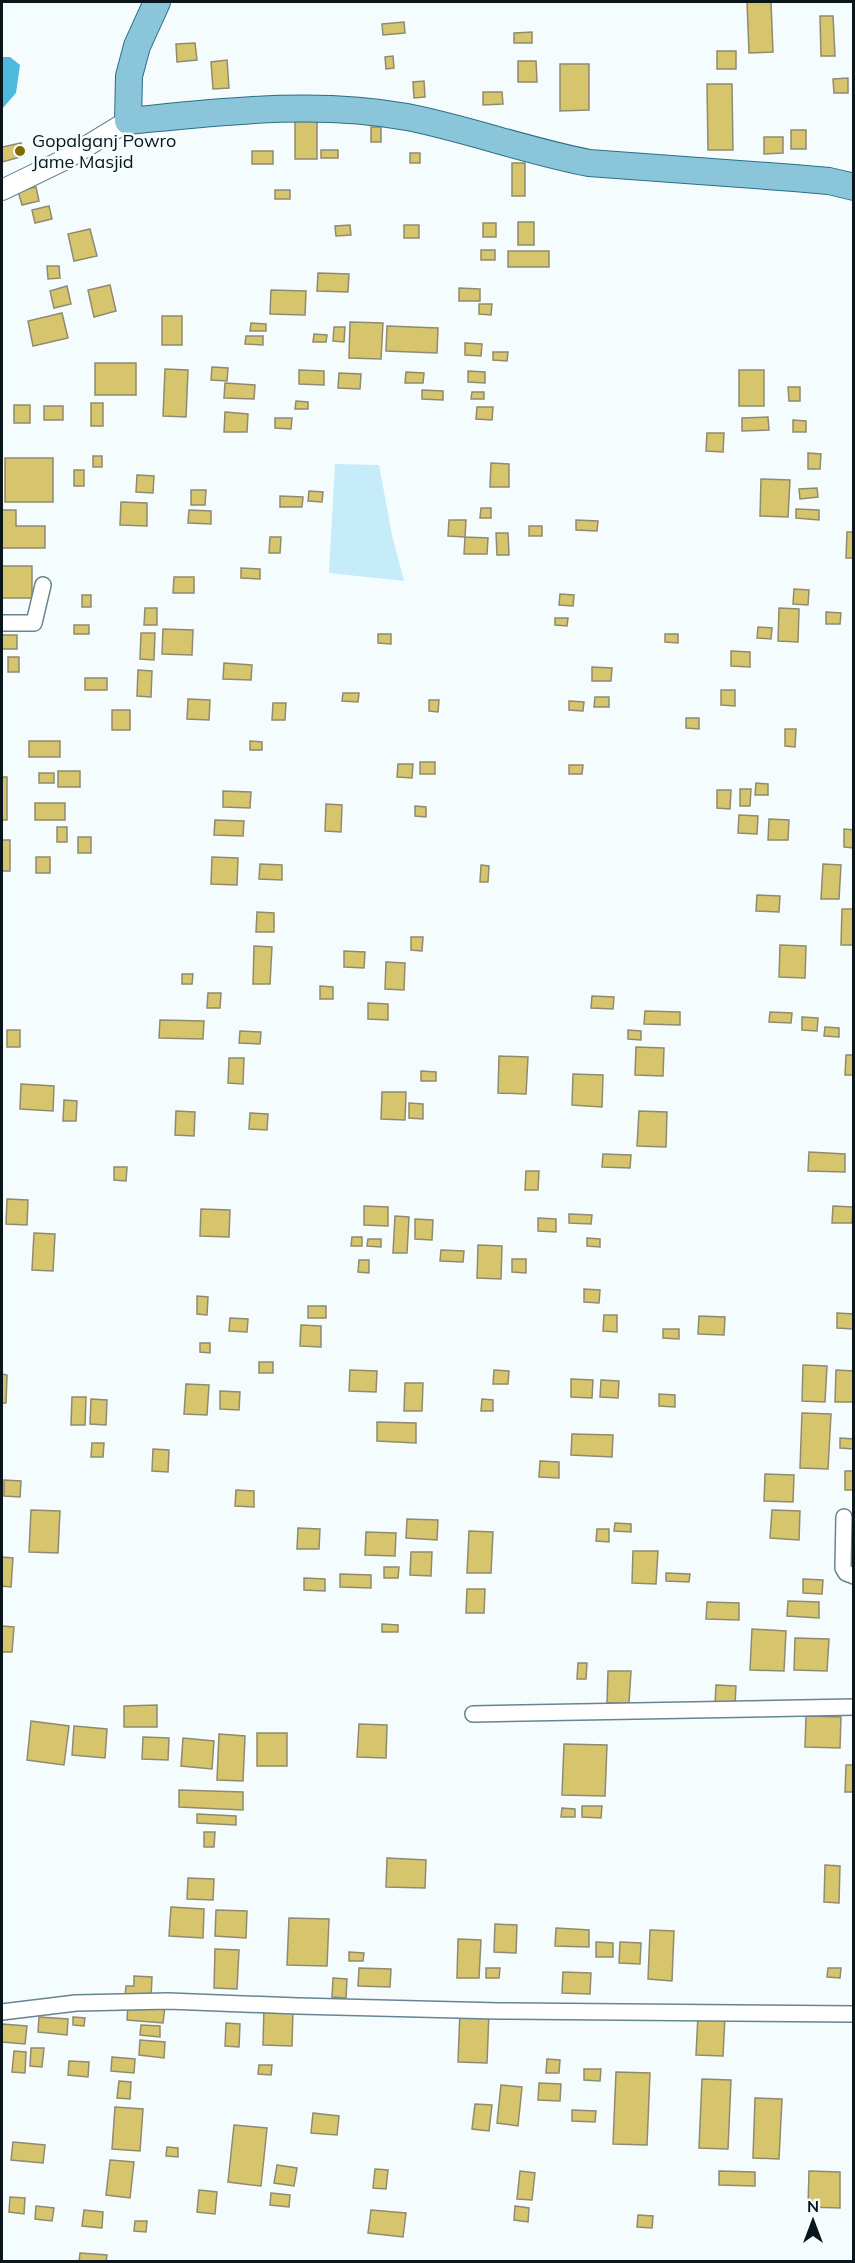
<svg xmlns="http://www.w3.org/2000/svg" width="855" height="2263" viewBox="0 0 855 2263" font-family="Mulish,sans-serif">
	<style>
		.green { fill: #c6ecfa }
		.water { fill: #4db9dd }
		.building { fill: #d7c56e; stroke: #908b6f; stroke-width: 1.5 }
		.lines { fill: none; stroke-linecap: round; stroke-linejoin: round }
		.minor-casing { stroke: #658591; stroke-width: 18 }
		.tertiary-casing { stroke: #658591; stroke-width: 22 }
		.primary-casing { stroke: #2a6f86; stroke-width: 28 }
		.minor { stroke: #fff; stroke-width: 15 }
		.tertiary { stroke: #fff; stroke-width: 20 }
		.primary { stroke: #8ac5d9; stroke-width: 26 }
		.poi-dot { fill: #7d6c06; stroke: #f5fcfe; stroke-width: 2 }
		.labels { text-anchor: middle; stroke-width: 5; stroke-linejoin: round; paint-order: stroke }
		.poi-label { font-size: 18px; fill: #09161b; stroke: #f5fcfe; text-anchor: start }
	</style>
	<rect width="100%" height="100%" fill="#f5fcfe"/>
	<path class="green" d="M335,464L379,465L392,535L404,581L329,573Z"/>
	<path class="water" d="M2,57H10L20,65L16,93L2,109Z"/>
	<path class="building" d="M747,2H771L773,52L749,53Z
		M820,16H833L835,56H821Z
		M404,22L405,33L383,35L382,24Z
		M532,32V43H514V33Z
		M195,43L197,60L177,62L176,44Z
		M717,51H736V69H717Z
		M393,56L394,68L386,69L385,57Z
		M227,60L229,88L213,89L211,62Z
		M518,61H536L537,82H518Z
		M560,64H589V110L560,111Z
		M848,78V93H834L833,79Z
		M424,81L425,97L414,98L413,82Z
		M707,84H732L733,150H708Z
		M483,92H502L503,104L483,105Z
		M295,121H317V159H295Z
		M371,127H381V142H371Z
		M791,130H806V149H791Z
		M764,137H783V153L764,154Z
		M21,143L24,156L2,162V147Z
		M321,150H338V158H321Z
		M252,151H273V164H252Z
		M410,153H420V163H410Z
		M512,163H525V196H512Z
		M36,187L39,201L22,205L18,191Z
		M275,190H290V199H275Z
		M49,206L52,219L35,223L32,210Z
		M518,222H534V245H518Z
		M483,223H496V237H483Z
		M350,225L351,235L336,236L335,226Z
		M404,225H419V238H404Z
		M90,229L97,256L74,261L68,234Z
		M481,250H495V260H481Z
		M508,251H549V267H508Z
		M47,266H59L60,278L48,279Z
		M318,273L349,274L348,292L317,291Z
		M110,285L116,311L94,317L88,290Z
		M67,286L71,304L54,308L50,291Z
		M459,288L480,289V301H459Z
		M271,290L306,291L305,315L270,314Z
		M479,304H492L491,315L479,314Z
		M62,313L68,338L33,346L28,321Z
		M162,316H182V345H162Z
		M350,322L383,323L381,359L349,358Z
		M251,323L266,324V331H250Z
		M387,326L438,328L437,353L386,351Z
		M334,327H345L344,342L333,341Z
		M314,334L327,335L326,342H313Z
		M246,336H263V345L245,344Z
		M465,343L482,344L481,356L465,355Z
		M493,352H508L507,361L493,360Z
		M95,363H136V395H95Z
		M212,367L228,368L227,381L211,380Z
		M165,369L188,370L186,417L163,416Z
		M299,370L324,371V385L299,384Z
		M739,370H764V406H739Z
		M468,371L485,372V383L468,382Z
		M406,372L424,373L423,383H405Z
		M339,373L361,374L360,389L338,388Z
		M225,383L255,385L254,399L224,398Z
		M788,387H800V401H789Z
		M422,390L443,391V400L422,399Z
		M472,392H484V399H471Z
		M296,401L308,402V409H295Z
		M91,403H103V426H91Z
		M14,405H30V423H14Z
		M44,406H63V420H44Z
		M477,407H493L492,420L476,419Z
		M225,412L248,414L247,432H224Z
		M768,417L769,430L742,431V418Z
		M275,418H292L291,429L275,428Z
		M793,420L806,421V432H793Z
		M707,433H724L723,452L706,451Z
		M808,453L821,454L820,469H808Z
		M93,456H102V467H93Z
		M5,458H53V502H5Z
		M491,463L509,464V487H490Z
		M74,470H84V486H74Z
		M137,475L154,476L153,493L136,492Z
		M761,479L790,480L788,517L760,516Z
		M817,488L818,497L800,499L799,489Z
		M191,490H206L205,505H191Z
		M309,491L323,492L322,502L308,501Z
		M280,496L303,497L302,507H280Z
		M121,502L147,503V526L120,525Z
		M481,508H491V518H480Z
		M796,509L819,510V520L796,518Z
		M2,510H16V526H45V548H2Z
		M189,510L211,511V524L188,523Z
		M449,520H466L465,537L448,536Z
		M576,520L598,521L597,531L576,530Z
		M529,526H542V536H529Z
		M847,532H854V558H846Z
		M496,533H508L509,555H497Z
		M270,537H281L280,553H269Z
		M465,537L488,538L487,554H464Z
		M2,566H32V598H2Z
		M241,568L260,569V579L241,578Z
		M174,577H194V593H173Z
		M794,589L809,590L808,605L793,604Z
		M560,594L574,595L573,606L559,605Z
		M82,595H91V607H82Z
		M145,608H157V625H144Z
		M779,608L799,609L798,642L778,641Z
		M826,612L841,613L840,624H826Z
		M555,618H568L567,626L555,625Z
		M74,625H89V634H74Z
		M758,627L772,628L771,639L757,638Z
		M163,629L193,630L192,655L162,654Z
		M141,633H155L154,660L140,659Z
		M378,634H391V644L378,643Z
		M665,634H678V643L665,642Z
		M2,635H17V649H2Z
		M731,651L750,652V667L731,666Z
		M8,657H19V672H8Z
		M224,663L252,665L251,680L223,679Z
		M592,667L612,668L611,681H592Z
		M138,670L152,671L151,697L137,696Z
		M85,678H107V690H85Z
		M721,690H735V706L721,705Z
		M343,693H359L358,702L342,701Z
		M595,697H609V707H594Z
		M188,699L210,700L209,720L187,719Z
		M429,700H439L438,712L429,711Z
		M569,701L584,702L583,711L569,710Z
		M273,703H286L285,720H272Z
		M112,710H130V730H112Z
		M686,718H699V729L686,728Z
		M785,729H796L795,747L785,746Z
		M29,741H60V757H29Z
		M250,741L262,742V750H250Z
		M420,762H435V774H420Z
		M398,764H413L412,778L397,777Z
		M569,765H583L582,774H569Z
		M58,771H80V787H58Z
		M39,773H54V783H39Z
		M2,777H7V820H2Z
		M756,783L768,784V795H755Z
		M740,789H751L750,806H740Z
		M717,790H731L730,809L717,808Z
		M223,791L251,792L250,808L223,807Z
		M35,803H65V820H35Z
		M326,804L342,805L341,832L325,831Z
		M415,806L426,807V817L415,816Z
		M739,815L758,816L757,834L738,833Z
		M769,819L789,820L788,840H768Z
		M215,820L244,821L243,836L214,835Z
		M57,827H67V842H57Z
		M844,829L854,830V848L844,847Z
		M78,837H91V853H78Z
		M2,840H10V871H2Z
		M36,857H50V873H36Z
		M212,857L238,858L237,885L211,884Z
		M260,864L282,865V880L259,879Z
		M823,864L841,865L839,899H821Z
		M481,865L489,866L488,882H480Z
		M757,895L780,896L779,912L756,911Z
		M842,909H854V945H841Z
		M257,912L274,913V932H256Z
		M411,937H423L422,951L411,950Z
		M780,945L806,946L805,978L779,977Z
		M254,946L272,947L270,984H253Z
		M344,951L365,952L364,968L344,967Z
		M386,962L405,963L404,990L385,989Z
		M182,974H193L192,984H182Z
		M320,986L333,987V999H320Z
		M208,993H221L220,1008H207Z
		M592,996L614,997L613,1009L591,1008Z
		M368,1003L388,1004V1020L368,1019Z
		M645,1011L680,1012V1025L644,1024Z
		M770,1012L792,1013L791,1023L769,1022Z
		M802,1017L818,1018L817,1031L802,1030Z
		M160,1020L204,1021L203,1039L159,1038Z
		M825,1027L839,1028V1037L824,1036Z
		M7,1030H20V1047H7Z
		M628,1030L641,1031V1040L628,1039Z
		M240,1031L261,1032L260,1044L239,1043Z
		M636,1047L664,1048L663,1076L635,1075Z
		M846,1055H854V1075H845Z
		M499,1056L528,1057L526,1094L498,1093Z
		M229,1058H244L243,1084L228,1083Z
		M421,1071L436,1072V1081H421Z
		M573,1074L603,1075L602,1107L572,1105Z
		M21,1084L54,1086L53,1111L20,1109Z
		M382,1092H406L405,1120L381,1119Z
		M64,1100L77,1101L76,1121H63Z
		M409,1103L423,1104V1119L409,1118Z
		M176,1111L195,1112L194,1136L175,1135Z
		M639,1111L667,1112L666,1147L637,1146Z
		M250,1113L268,1114L267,1130L249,1129Z
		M809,1152L845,1154V1172L808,1171Z
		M603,1154L631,1155L630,1168L602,1167Z
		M114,1167H127L126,1181L114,1180Z
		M526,1171H539L538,1190H525Z
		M7,1199L28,1200L27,1225L6,1224Z
		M364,1206L388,1207V1226L364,1225Z
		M833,1206L853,1207L852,1223H832Z
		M201,1209L230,1210L229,1237L200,1236Z
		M569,1214L592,1215L591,1224L569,1223Z
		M395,1216L409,1217L407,1253H393Z
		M538,1218L556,1219V1232L538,1231Z
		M415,1219L433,1220L432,1240L415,1239Z
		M34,1233L55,1234L53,1271L32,1270Z
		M352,1237H362V1246H351Z
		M587,1238L600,1239V1247L587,1246Z
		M368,1239H381V1247L367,1246Z
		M478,1245L502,1246L501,1279L477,1278Z
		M441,1250L464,1251L463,1262L440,1261Z
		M512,1259H526V1273L512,1272Z
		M359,1260H369V1273L358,1272Z
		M584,1289L600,1290L599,1303L584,1302Z
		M197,1296L208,1297L207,1315L197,1314Z
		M308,1306H326V1318H308Z
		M837,1313L854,1314L853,1329L837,1328Z
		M604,1315H617V1332L603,1331Z
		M699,1316L725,1317L724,1335L698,1334Z
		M230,1318L248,1319L247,1332L229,1331Z
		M301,1325L321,1326V1347L300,1346Z
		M663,1329H679V1339L663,1338Z
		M200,1343H210V1353L200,1352Z
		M259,1362H273V1373H259Z
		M803,1365L827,1366L825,1402L802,1401Z
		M350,1370L377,1371L376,1392L349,1391Z
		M494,1370L509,1371L508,1384H493Z
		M836,1370L854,1371V1402H835Z
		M2,1374L7,1375L6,1403H2Z
		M571,1379L593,1380L592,1398L571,1397Z
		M601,1380L619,1381L618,1398L600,1397Z
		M405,1383H423L422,1411H404Z
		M186,1384L209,1385L207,1415L184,1414Z
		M220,1391L240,1392L239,1410L220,1409Z
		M659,1394L675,1395V1407L659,1406Z
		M72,1397H86L85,1425H71Z
		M91,1399L107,1400L106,1425L90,1424Z
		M482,1399L493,1400V1411H481Z
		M802,1413L831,1414L828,1469L800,1468Z
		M377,1422L416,1423V1443L377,1441Z
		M572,1434L613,1435L612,1457L571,1455Z
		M840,1438L854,1439V1449L840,1448Z
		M92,1443H104L103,1457H91Z
		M153,1449L169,1450L168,1472L152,1471Z
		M540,1461L559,1462V1478L539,1477Z
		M845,1471H854V1490H845Z
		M765,1474L794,1475L793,1502L764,1501Z
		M4,1480L21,1481L20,1497L4,1496Z
		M236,1490L254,1491V1507L235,1506Z
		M31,1510L60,1511L58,1553L29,1552Z
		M772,1510L800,1511L799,1540L770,1538Z
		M407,1519L438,1520L437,1540L406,1538Z
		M615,1523L631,1524V1532L614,1531Z
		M298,1528L320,1529L319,1549H297Z
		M597,1529H609V1542L596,1541Z
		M469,1531L493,1532L491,1573H467Z
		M366,1532L396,1533L395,1556L365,1555Z
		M633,1551H658L656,1584L632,1583Z
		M411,1552H432L431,1576L410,1575Z
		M2,1557L13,1558L11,1587L2,1586Z
		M384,1567H399L398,1578H384Z
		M666,1573L690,1574L689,1582L666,1581Z
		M340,1574L371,1575V1588L340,1587Z
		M304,1578L325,1579V1591L304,1590Z
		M803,1579L823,1580L822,1594L803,1593Z
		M467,1589H485L484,1613H466Z
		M788,1601L819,1602V1618L787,1616Z
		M707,1602L739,1603V1620L706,1619Z
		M382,1624L398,1625V1632H382Z
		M2,1626L14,1627L12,1652H2Z
		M752,1629L786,1631L784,1671L750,1670Z
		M795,1638L829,1639L827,1671L794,1670Z
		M578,1663H587L586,1679H577Z
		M608,1671H631L629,1703H607Z
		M716,1685L736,1686L735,1705L715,1704Z
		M157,1705V1727H124V1706Z
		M806,1716L841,1717L840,1748L805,1747Z
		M31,1721L69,1726L64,1765L27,1760Z
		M359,1724L387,1725L386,1758L357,1757Z
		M74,1726L107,1729L105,1758L72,1755Z
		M257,1733H287V1766H257Z
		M219,1734L245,1736L243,1781L217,1780Z
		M143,1737L169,1738L168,1760L142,1759Z
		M183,1738L214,1741L212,1769L181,1766Z
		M564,1744L607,1745L605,1796L562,1795Z
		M846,1765H854V1792H845Z
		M179,1790L243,1792V1810L179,1807Z
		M582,1806H602L601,1818L582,1817Z
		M562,1808L575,1809V1817H561Z
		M197,1814L236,1816V1825L197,1823Z
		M204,1832H215L214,1847H204Z
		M387,1858L426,1860L425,1888L386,1887Z
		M825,1865L840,1866L839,1903L824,1902Z
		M188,1878L214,1879L213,1900L187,1899Z
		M171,1907L204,1909L203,1938L169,1936Z
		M216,1910L247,1911L246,1938L215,1936Z
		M289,1918L329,1919L327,1966L287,1965Z
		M495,1924L517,1925L516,1953L494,1952Z
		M556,1928L589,1930V1947L555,1946Z
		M650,1930L674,1931L672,1981L648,1979Z
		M458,1939L481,1940L479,1978H457Z
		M596,1942L613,1943V1957H596Z
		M620,1942L641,1943L640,1964L619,1963Z
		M215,1949L239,1950L237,1989L214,1988Z
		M349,1952L364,1953L363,1961H349Z
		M359,1968L391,1969L390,1987L358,1986Z
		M486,1968H500L499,1978H486Z
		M828,1968H841L840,1978L827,1977Z
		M563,1972L591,1973L590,1994L562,1993Z
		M134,1976L152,1977L151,1998L125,1997L126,1986H134Z
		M333,1978L347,1979L346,1998L332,1997Z
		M128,2003L165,2006L163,2023L127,2020Z
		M264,2007L293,2008L292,2046L263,2045Z
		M460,2011L489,2012L487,2063L458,2062Z
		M698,2015L725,2016L723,2056L696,2055Z
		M39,2017L68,2019L67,2035L38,2032Z
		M73,2017L85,2018L84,2026L73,2025Z
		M226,2023L240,2024L239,2047L225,2046Z
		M2,2024L27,2026L25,2044L2,2042Z
		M141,2025L160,2026V2037L140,2035Z
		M140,2040L165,2042L164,2058L139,2055Z
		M31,2048H44L42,2067L30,2066Z
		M14,2051L26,2052L25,2073L12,2072Z
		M112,2057L135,2059L134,2073L111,2071Z
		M547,2059L560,2060L559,2073H546Z
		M69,2061L89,2062L88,2077L68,2075Z
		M259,2065H272L271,2075L258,2074Z
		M584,2069H601L600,2081L584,2080Z
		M616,2072L650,2073L647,2145L613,2144Z
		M702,2079L731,2080L728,2149L699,2148Z
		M119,2081L131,2082L130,2099L117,2098Z
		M539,2083L561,2084L560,2101L538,2100Z
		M501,2085L522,2087L518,2126L497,2123Z
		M755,2098L782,2099L779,2159L753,2158Z
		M475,2104L492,2105L489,2131L472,2129Z
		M115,2107L143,2109L140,2151L112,2149Z
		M572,2110L596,2111L595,2122L572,2121Z
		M313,2113L339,2116L337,2135L311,2133Z
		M234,2125L267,2128L261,2186L228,2182Z
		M13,2142L45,2145L43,2163L11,2160Z
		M167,2147L178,2148V2157L166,2156Z
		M110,2160L134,2162L130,2198L106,2195Z
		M277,2165L297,2168L294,2186L274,2183Z
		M375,2169L388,2170L386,2189L373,2188Z
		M520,2171L535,2173L532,2200L517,2199Z
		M719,2171L755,2172V2186L719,2185Z
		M809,2171L840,2172V2208L808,2207Z
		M199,2190L217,2192L215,2214L197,2212Z
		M271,2193L290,2195L289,2207L270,2205Z
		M10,2197L25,2198L24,2214L9,2212Z
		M36,2206L54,2208L52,2221L35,2219Z
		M515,2206L529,2208L528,2222L514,2220Z
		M84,2210L103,2212L102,2228L82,2226Z
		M371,2210L406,2213L403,2237L368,2233Z
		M638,2215L653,2216L652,2228L637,2227Z
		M135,2221H147L146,2232L134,2231Z
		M80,2253L107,2255L106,2262H79Z"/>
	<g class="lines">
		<defs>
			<path id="minor" d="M2,623H34L43,585
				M844,1517L843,1568L846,1573L854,1576
				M473,1714L854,1707
				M2,2012L76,2003L168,2001L298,2006L499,2011L854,2014"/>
			<path id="tertiary" d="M2,190L64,160L128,121"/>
			<path id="primary" d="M157,2L137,46L129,76L128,121C220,112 315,100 407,117C468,129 527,151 589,163L794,178L829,181L854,187"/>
		</defs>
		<use href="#minor" class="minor-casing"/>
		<use href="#tertiary" class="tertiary-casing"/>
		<use href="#primary" class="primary-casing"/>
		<use href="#minor" class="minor"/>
		<use href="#tertiary" class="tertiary"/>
		<use href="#primary" class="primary"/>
	</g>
	<circle class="poi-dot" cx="20" cy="151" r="6"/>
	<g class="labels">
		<g class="poi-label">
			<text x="32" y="147">Gopalganj Powro<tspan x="32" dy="21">Jame Masjid</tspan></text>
		</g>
	</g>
	<rect width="855" height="2263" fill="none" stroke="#09161b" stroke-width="6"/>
	<g transform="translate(813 2221)" stroke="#f5fcfe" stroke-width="4.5" paint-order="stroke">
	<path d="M0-4.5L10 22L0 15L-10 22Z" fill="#09161b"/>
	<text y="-9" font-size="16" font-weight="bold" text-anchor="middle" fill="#09161b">N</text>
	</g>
</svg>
